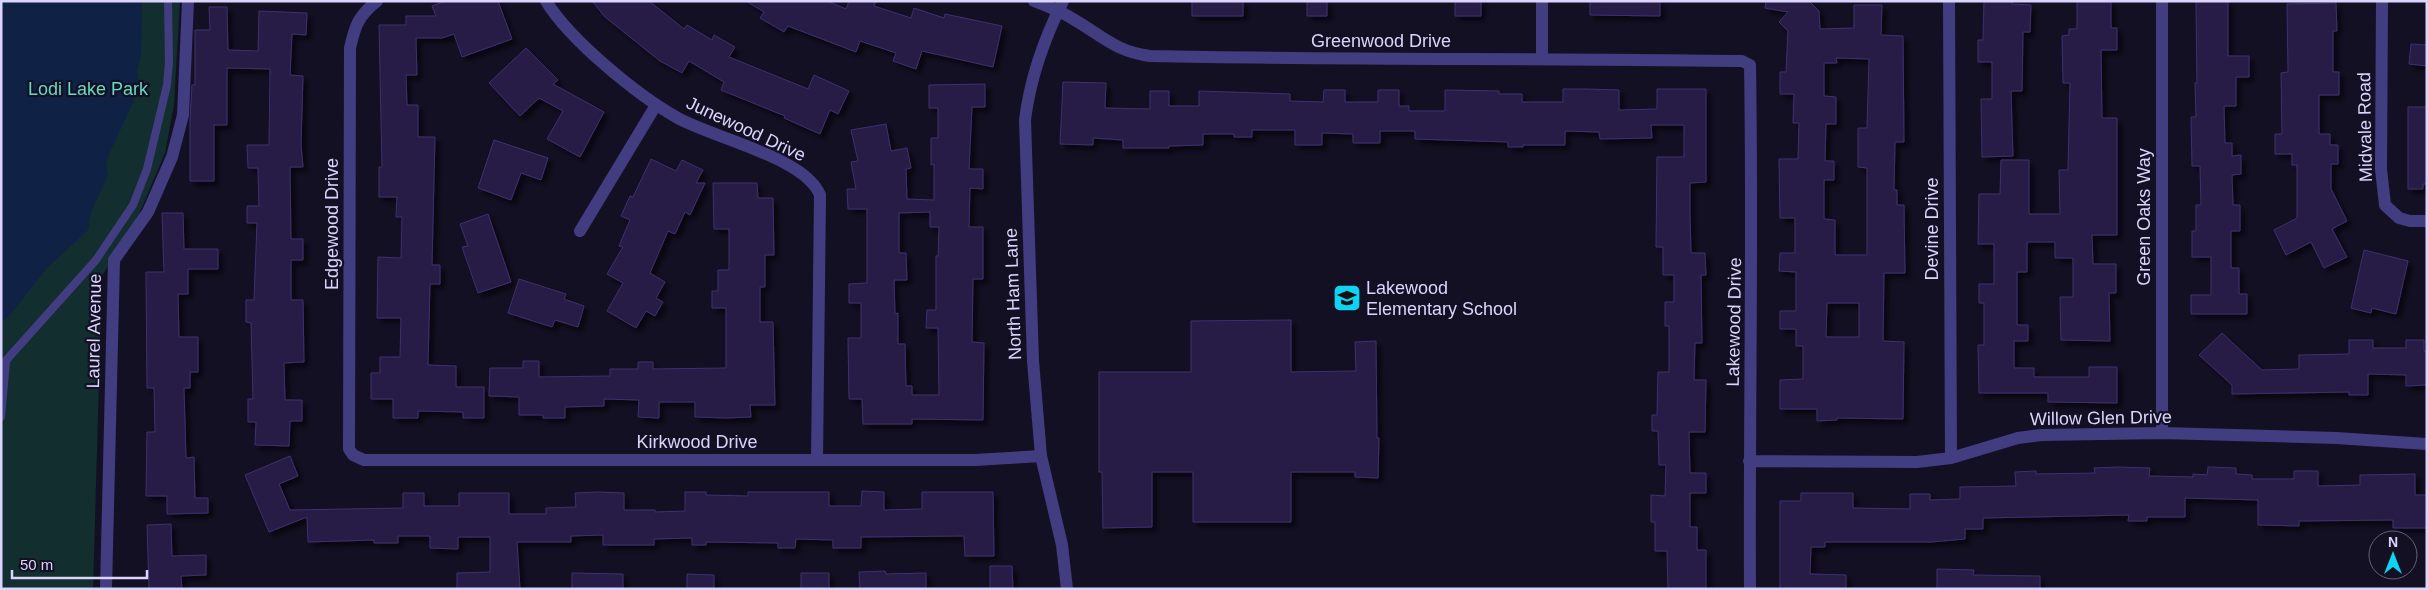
<svg xmlns="http://www.w3.org/2000/svg" width="2428" height="590" viewBox="0 0 2428 590" font-family="Arial,sans-serif">
	<style>
		.green { fill: #132e2e }
		.water { fill: #0f2145 }
		.building { fill: #261d44; stroke: #3e306f; fill-rule: evenodd; filter: url(#shadow) }
		.lines { fill: none; stroke-linecap: round; stroke-linejoin: round }
		.lane { stroke: #423d81; stroke-width: 8 }
		.street { stroke: #423d81; stroke-width: 12 }
		.labels { text-anchor: middle; stroke-width: 4.5; stroke-linejoin: round; paint-order: stroke }
		.street-label { font-size: 18px; fill: #dbd5fd; stroke: #141024 }
		.park-label { font-size: 18px; fill: #64dac0; stroke: #141024 }
		.poi-label { font-size: 18px; fill: #dbd5fd; stroke: #141024; text-anchor: start }
	</style>
	<defs>
		<filter id="shadow"><feDropShadow dx="4.5" dy="4.5" stdDeviation="2.5" flood-color="#0009"/></filter>
	</defs>
	<rect width="100%" height="100%" fill="#141024"/>
	<path class="green" d="M1,1H180L174,105L165,153L140,212L102,276L93,589H1Z"/>
	<path class="water" d="M1,1H142L141,54L137,71L140,87L106,161L108,175L91,212L88,230L46,269L10,315L1,322Z"/>
	<path class="building" d="M446,1H498L512,39L462,57L454,34L442,38H416L417,75H406L407,105H418V137H435L432,265H440V284H430L428,365L456,366V387H484V418H463V412L418,411V418H393V399H371V373H380V357H400L401,318H377L378,257L401,258L402,217H396L397,197H379V167H382L379,25H406V16H436L432,6Z
		M592,1H649L684,29L687,25L712,40L714,35L735,47L729,57L808,89L814,75L849,91L838,114L830,110L820,134L784,118L785,116L721,90L724,82L689,61L682,73L660,61L605,17Z
		M746,1H827L846,9L849,1H876L874,6L911,18L914,8L944,18L945,14L1002,26L993,67L922,51L916,69L893,61L896,53L860,41L856,52L788,26L784,32L760,18L764,12Z
		M1192,1H1243V16H1192Z
		M1307,1H1327V16H1307Z
		M1455,1H1481V16H1455Z
		M1590,1H1660V16L1590,15Z
		M1766,1H1809L1819,11L1820,29L1854,28V5H1882L1881,35L1903,36L1904,142H1895L1894,190H1897V205H1904L1905,273H1884L1883,341L1904,342L1903,419L1837,418V420L1817,421V409H1780V380L1803,379V346H1796V329H1780V311H1796V272L1779,271L1780,253H1795V218H1780L1779,159H1798L1799,123H1793L1794,94H1780V72H1786L1788,31L1779,22L1788,12L1765,8ZM1836,58L1869,59L1867,128H1858V167L1867,168V255H1835V220L1824,219V180H1834V161H1825L1826,124H1836V97L1824,96V63H1837ZM1827,303H1859V337H1826Z
		M1984,1H2012V4L2031,5L2030,32H2023L2022,91H2011L2013,156L1982,157L1981,99H1992V62H1978V40H1983Z
		M2077,1H2111V28H2117V50H2101L2102,118H2117V235H2092L2093,264H2116V293H2109L2110,341L2061,340L2060,297H2073V258H2055V242H2027V272H2017V325H2028V341H2014V368H2034V377H2089V367H2117V403L2048,402V393H1979L1978,345H1984V303H1979V284H1994V244H1978L1979,194H2000L2001,160H2029V214H2060L2059,170H2068L2070,83H2063L2062,36L2069,35V29H2077Z
		M2196,1H2228V56H2249V77H2236V106H2224L2225,143H2232V156L2241,155V174L2232,175L2233,205H2240V231H2231V268H2239V294H2247V314H2191V295H2211V257H2192V231H2196V205H2201L2200,166H2192L2191,117H2196L2195,83H2197Z
		M2336,3L2337,31H2333V72H2339V95H2319V134H2330V145H2338V164H2331V189L2347,221L2332,229L2347,257L2324,268L2311,242L2286,255L2274,230L2297,218V165H2292V154H2275V134H2282L2281,73L2288,72L2287,4Z
		M209,7H227L228,50L258,51L259,11L307,13L306,35L292,34L290,75L303,76L301,144L303,167H290L291,239H303V260H291V300H303L304,362L284,363L285,400H302V421H290L289,446L255,445L256,422H248V399H253L251,323L246,322V300H254L257,223H247V206H259L258,168H248L247,145H269L270,69L227,68V125H214V181H190V120L192,85H195V30H210Z
		M2411,44L2427,45V66L2409,64Z
		M526,48L558,80L553,84L604,112L580,157L547,139L563,111L539,98L520,116L489,83Z
		M1063,82L1106,83L1105,108L1150,109V91H1169V106H1199V91L1290,94V101L1323,102L1324,90H1345V102H1378V90H1399V106H1409V111H1445V90L1499,91V94H1522V102H1563V89H1586L1619,90V110L1657,109V89H1706V182L1690,183V214L1691,253H1705L1706,275H1701L1702,343H1695L1694,380H1706L1705,432H1689L1690,473H1706V493H1690V527H1697V550H1706V589H1668L1667,551H1655V522H1651V495L1665,496L1666,465H1659L1658,431H1652V415H1657L1658,372H1669V326H1665V302H1674V275H1663V247H1656L1657,157H1684V125H1651L1652,138L1600,139L1599,132L1565,131V145H1523V147H1508V142L1415,139V131H1380V143H1353V134L1322,133V145H1295V130H1252V137H1234V134H1203V145L1169,146V148H1123V140L1093,138V145L1060,144Z
		M985,84V107H972L969,169H983V189L970,188L969,227H983V279H973L972,342L984,343L983,420L912,419V424H863L862,399H849L848,338H861V303H849V284L867,283V209H848L847,189H856L851,162L858,161L851,130L886,124L891,151L907,148L911,168L906,169L907,199L934,200V164L931,165V138H938V108H929V85ZM930,212V227H939L938,256H936V310H927L926,328H938L939,395H912V386H906L905,344H898V313L895,314L894,280H907L906,253H899V213Z
		M2408,107H2427V184H2423V189H2408Z
		M494,140L548,158L541,180L521,173L511,200L478,188Z
		M651,159L676,171L682,160L703,170L696,183H705L690,215L685,212L675,234L668,231L650,273L665,282L656,298L663,302L655,316L646,311L636,328L607,311L623,283L607,274L623,247L619,246L630,220L621,216L630,196L633,197Z
		M713,183H757L758,198H773L774,255H765V287H760V322H773L775,405H750L751,417L726,418L695,417V402H659V418L638,417L639,400L604,399V406L565,407V418H543V415H519V397L489,396L490,368H523V361H539V377L610,376V369H638V362H653V369L726,368V308H712V291H718V270H729V229H714Z
		M162,213H183L184,249H218V269H188V294H178L179,337H198V372H190V388H184L186,458L194,457L195,498H208V513L167,514V496H146L147,432H155L154,388H147L146,272H164Z
		M488,214L511,282L478,293L462,247L468,246L460,224Z
		M2364,250L2408,261L2396,314L2372,308L2371,313L2351,308Z
		M519,279L566,294L564,299L584,306L578,327L555,320L552,327L508,313Z
		M1291,320V372L1356,371L1355,342L1376,341L1377,438H1379L1378,478L1355,477V472H1291V522H1193V472H1152V527L1103,528L1102,472H1099V372H1191V321Z
		M2222,333L2262,370L2299,369V355L2349,354V340H2373V348H2406V340H2424V351H2427V385L2406,386V375L2368,374V395H2349V392L2232,394V385L2199,355Z
		M290,456L298,476L279,484L290,510L403,508V493H424V506H459V493H509V514H546V508L576,507L575,493L598,492L624,493V510H655V512L685,511V492H706V495L748,496V492H829V506H861L862,491L884,492V510L922,509V492H993L994,556H965L964,536L861,537V548H833V540L796,539L795,548H778V543L706,542V545H692V538L654,539V545H603V535L571,536V542H517L520,589H457V573L490,572V537H458V549L430,548V536H398V543H374V540L308,542L307,517L269,532L245,475Z
		M2118,467L2150,468L2149,476L2193,477V474L2207,475L2208,467L2236,468V474L2252,475V479H2294V471H2318V486L2360,485V475L2415,474V495H2427V528H2393V520L2299,521V526L2258,525V500L2185,498V517H2147V521H2128L2129,515L1983,518V529H1965V539L1931,542H1825V547H1811L1810,574L1846,575V589H1780V501H1801V493H1853V508L1910,509V494H1930V500L1960,499V487L2016,486L2015,472L2036,471V474L2095,473L2094,468Z
		M171,524L172,556L206,555V575L181,576L182,589H149L147,525Z
		M990,566H1012L1013,589H990Z
		M1937,569L1974,570L1973,575L2040,576V589H1937Z
		M885,571L886,574L926,573V589H860L859,572Z
		M572,573L623,574V589H572Z
		M801,573H829V589H801Z
		M687,574L714,575V589H687Z"/>
	<g class="lines">
		<path class="lane" d="M1,366L96,260L133,205L147,169L167,85L169,62L168,1
			M1,417L6,362"/>
		<path class="street" d="M377,1C358,16 355,26 350,48L349,449L353,455L364,460H975L1041,456
			M546,1C570,40 636,94 676,117C712,138 805,157 820,195L817,460
			M1034,1C1047,6 1061,11 1073,19C1101,35 1116,52 1150,56C1347,60 1545,58 1742,61L1750,65C1753,240 1749,414 1750,589
			M1063,1C1044,39 1030,79 1025,120L1033,361L1041,456L1062,545L1067,589
			M1949,1L1951,458
			M2162,1V433
			M2382,1L2381,169L2385,205L2399,218L2410,221H2427
			M1542,58V1
			M580,231L656,105
			M1749,461L1917,462L1951,458L2018,438L2041,435L2162,433L2336,438L2427,444
			M106,589L114,260L148,212L172,157L183,115L188,2"/>
	</g>
	<defs>
		<symbol id="school-square" viewBox="-11 -11 22 22"><rect x="-9" y="-9" width="18" height="18" rx="4" fill="#0cd4f2" stroke="#141024"/><path d="M0-5L7-2L0 1L-7-2ZM-4 1L0 2.5L4 1V4Q0 6-4 4Z" fill="#111"/></symbol>
	</defs>
	<g fill-rule="evenodd">
		<use href="#school-square" x="1331" y="282" width="32" height="32"/>
	</g>
	<g class="labels">
		<g class="street-label">
			<text x="1381" y="47">Greenwood Drive</text>
			<text transform="translate(2365 127) rotate(-91)" y="6">Midvale Road</text>
			<text transform="translate(746 129) rotate(25)" y="6">Junewood Drive</text>
			<text transform="translate(2144 217) rotate(-90)" y="6">Green Oaks Way</text>
			<text transform="translate(332 224) rotate(-90)" y="6">Edgewood Drive</text>
			<text transform="translate(1932 229) rotate(-90)" y="6">Devine Drive</text>
			<text transform="translate(1013 294) rotate(-92)" y="6">North Ham Lane</text>
			<text transform="translate(1734 322) rotate(-89)" y="6">Lakewood Drive</text>
			<text transform="translate(94 331) rotate(-89)" y="6">Laurel Avenue</text>
			<text transform="translate(2101 418) rotate(-1)" y="6">Willow Glen Drive</text>
			<text x="697" y="448">Kirkwood Drive</text>
		</g>
		<g class="park-label">
			<text x="88" y="95">Lodi Lake Park</text>
		</g>
		<g class="poi-label">
			<text x="1366" y="294">Lakewood<tspan x="1366" dy="21">Elementary School</tspan></text>
		</g>
	</g>
	<rect width="2428" height="590" fill="none" stroke="#dbd5fd" stroke-width="5"/>
	<g transform="translate(2393 555)"><circle r="24" fill="#141024" stroke="#645f7b"/>
	<path d="M0-4L9 19L0 12L-9 19Z" fill="#0cd4f2"/>
	<text y="-8" font-size="14" font-weight="bold" text-anchor="middle" fill="#dbd5fd">N</text>
	</g>
	<path d="M12 570v8h135v-8" fill="none" stroke="#dbd5fd" stroke-width="2.5"/>
	<text x="20" y="570" font-size="15" fill="#dbd5fd" stroke="#141024" stroke-width="4" paint-order="stroke">50 m</text>
</svg>
